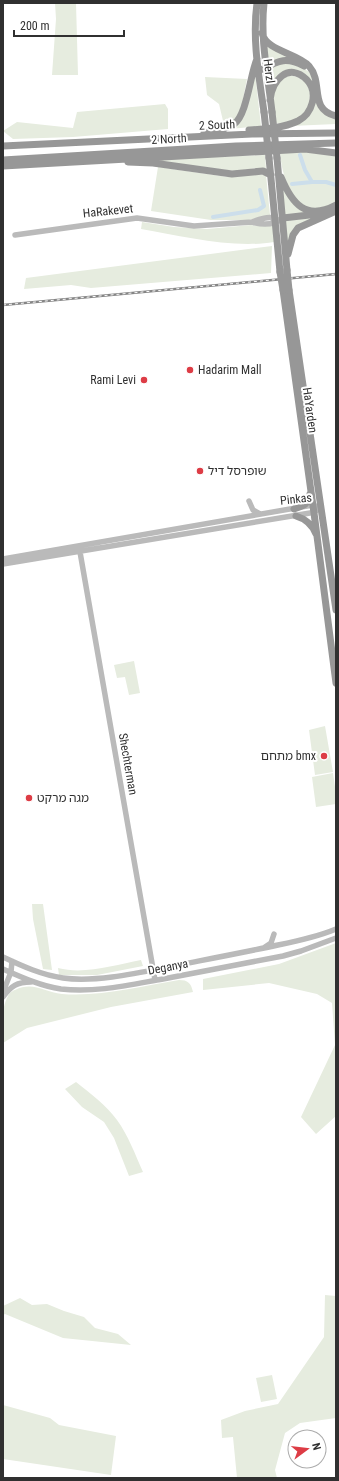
<svg xmlns="http://www.w3.org/2000/svg" width="339" height="1481" viewBox="0 0 339 1481" font-family="'Roboto Condensed','Noto Sans Hebrew',sans-serif">
	<style>
		.green { fill: #e6ecdf }
		.lines { fill: none; stroke-linecap: round; stroke-linejoin: round }
		.canal { stroke: #ccdeeb; stroke-width: 4 }
		.secondary { stroke: #bababa; stroke-width: 5.5 }
		.highway { stroke: #979797; stroke-width: 7 }
		.rail-casing { stroke: #858585; stroke-width: 2.5 }
		.rail { stroke: #fff; stroke-width: 1; stroke-dasharray: 3; stroke-linecap: butt }
		.highway-bridge { stroke: #979797; stroke-width: 7 }
		.poi-dot { fill: #dd3c45; stroke: #fff; stroke-width: 1.5 }
		.labels { text-anchor: middle; stroke-width: 4; stroke-linejoin: round; paint-order: stroke }
		.street-label { font-size: 12px; fill: #303030; stroke: #fff }
		.poi-label { font-size: 12px; fill: #303030; stroke: #fff; text-anchor: start }
	</style>
	<rect width="100%" height="100%" fill="#fff"/>
	<path class="green" d="M55,3H76L78,75H52L56,19Z
		M268,46L291,59L267,65L265,49Z
		M283,62L302,67L309,72L312,76L315,97L336,118V124L291,126L308,117L312,84L290,71L271,91L269,67Z
		M255,73L261,126L230,129L235,127Z
		M290,75L297,77L306,82L310,93L309,106L301,117L282,124L276,123C274,109 270,93 279,81C281,79 287,77 290,75Z
		M205,77L247,79L242,104L236,120L224,125L219,104L207,95Z
		M165,104L168,109V129L73,137L13,139L3,131L17,122L73,128L77,112Z
		M280,152H306L336,156V202C298,225 282,182 280,152Z
		M265,155L266,169L257,168L235,171L159,162V159Z
		M158,167L228,177C240,177 253,173 266,175L270,215L249,220H211L151,211Z
		M282,181L286,192L314,212L284,216Z
		M321,215L301,224L287,256L284,219Z
		M142,222L174,227L207,229L251,225L259,226L273,225L274,242C233,249 182,236 141,229Z
		M272,246L271,273L91,288L71,285L24,289L26,278Z
		M134,661L140,693L129,695L125,677L117,678L114,665Z
		M325,726L333,772L315,775L309,730Z
		M333,773L336,794V804L316,807L312,777Z
		M32,904H43L52,970L43,969L33,919Z
		M336,943V1116L316,1134L301,1117L335,1045L332,1003L317,994L269,983L203,990V979L279,964Z
		M141,960L143,966L97,975H59L58,968C84,975 115,965 141,960Z
		M179,980C188,980 191,983 193,992L111,1007L27,1028L3,1043C3,1028 0,1006 10,993C11,992 14,990 15,990C33,981 44,992 62,994C101,997 141,986 179,980Z
		M76,1082C90,1093 106,1105 117,1120C128,1135 135,1154 143,1172L129,1176L114,1138L104,1122L82,1107L65,1089Z
		M325,1295L336,1296V1418L300,1423L285,1433L275,1470L277,1478H237L233,1437L222,1438L221,1420L245,1411L278,1404L324,1337Z
		M20,1298L32,1305L47,1304L64,1311L84,1317L95,1328L118,1334L131,1345L63,1338L5,1314L3,1315V1306Z
		M272,1375L277,1399L261,1402L256,1378Z
		M3,1405L50,1418L59,1425L116,1436L111,1475L3,1459Z"/>
	<g class="lines">
		<path class="canal" d="M300,155L305,170L312,182H326L336,185
			M292,184L312,182
			M213,217L258,210L264,206L260,190"/>
		<path class="secondary" d="M252,222C259,219 272,215 278,220
			M15,235L137,218L194,226L252,222C262,225 274,225 283,218
			M249,501L253,510L260,514
			M80,552L155,980
			M3,559L313,505L321,508
			M3,564L310,513L316,511
			M265,947L271,943L274,934
			M3,957C22,966 42,975 63,978C99,983 146,971 183,964C214,958 246,952 278,945C298,941 317,937 336,929
			M3,969C21,977 41,986 61,989C95,993 129,985 163,979C203,971 243,964 283,956L301,951L336,938
			M3,992L11,972L12,961
			M3,997C11,986 17,982 31,982"/>
		<path class="highway" d="M257,3C252,40 259,76 264,112
			M264,3C260,40 268,75 272,112
			M262,33C266,51 297,53 309,66C324,83 308,109 336,116
			M263,69C279,60 287,57 304,66
			M249,130C265,129 283,128 298,121C312,114 319,93 307,80C288,61 272,81 270,100
			M204,133C214,131 226,130 234,124C247,115 250,75 257,59
			M3,146L252,134L336,133
			M269,158L280,272
			M277,158L287,270
			M3,160L236,146L336,143
			M128,162L153,163L232,174L263,171L271,175
			M3,166L305,149L336,153
			M281,177C292,204 306,221 336,205
			M283,218L318,214
			M288,254L293,235L298,228L336,211
			M283,290L314,513L336,683
			M289,290L336,610
			M294,509C303,506 309,504 310,494
			M296,516C306,519 312,524 316,534"/>
		<defs>
			<path id="rail" d="M3,305L336,274"/>
		</defs>
		<use href="#rail" class="rail-casing"/>
		<use href="#rail" class="rail"/>
		<path class="highway-bridge" d="M264,112L269,158
			M272,112L277,158
			M287,270L289,290
			M280,272L283,290"/>
	</g>
	<g class="poi-dot">
		<circle cx="190" cy="370" r="4"/>
		<circle cx="144" cy="380" r="4"/>
		<circle cx="200" cy="471" r="4"/>
		<circle cx="324" cy="756" r="4"/>
		<circle cx="29" cy="798" r="4"/>
	</g>
	<g class="labels">
		<g class="street-label">
			<text transform="translate(269 71) rotate(83)" y="4">Herzl</text>
			<text transform="translate(217 125) rotate(-2)" y="4">2 South</text>
			<text transform="translate(169 139) rotate(-3)" y="4">2 North</text>
			<text transform="translate(108 211) rotate(-6)" y="4">HaRakevet</text>
			<text transform="translate(310 410) rotate(82)" y="4">HaYarden</text>
			<text transform="translate(296 499) rotate(-6)" y="4">Pinkas</text>
			<text transform="translate(128 764) rotate(80)" y="4">Shechterman</text>
			<text transform="translate(168 967) rotate(-11)" y="4">Deganya</text>
		</g>
		<g class="poi-label">
			<text x="198" y="374">Hadarim Mall</text>
			<text x="136" y="384" text-anchor="end">Rami Levi</text>
			<text x="208" y="475">שופרסל דיל</text>
			<text x="316" y="760" text-anchor="end">מתחם bmx</text>
			<text x="37" y="802">מגה מרקט</text>
		</g>
	</g>
	<rect width="339" height="1481" fill="none" stroke="#303030" stroke-width="8"/>
	<g transform="translate(307 1449) rotate(75)"><circle r="19" fill="#ffffff" stroke="#acacac"/>
	<path d="M0-3L7 15L0 10L-7 15Z" fill="#dd3c45"/>
	<text y="-6" font-size="11" font-weight="bold" text-anchor="middle" fill="#303030">N</text>
	</g>
	<path d="M14 30v6h110v-6" fill="none" stroke="#303030" stroke-width="2"/>
	<text x="20" y="30" font-size="12" fill="#303030" stroke="#ffffff" stroke-width="3" paint-order="stroke">200 m</text>
</svg>
